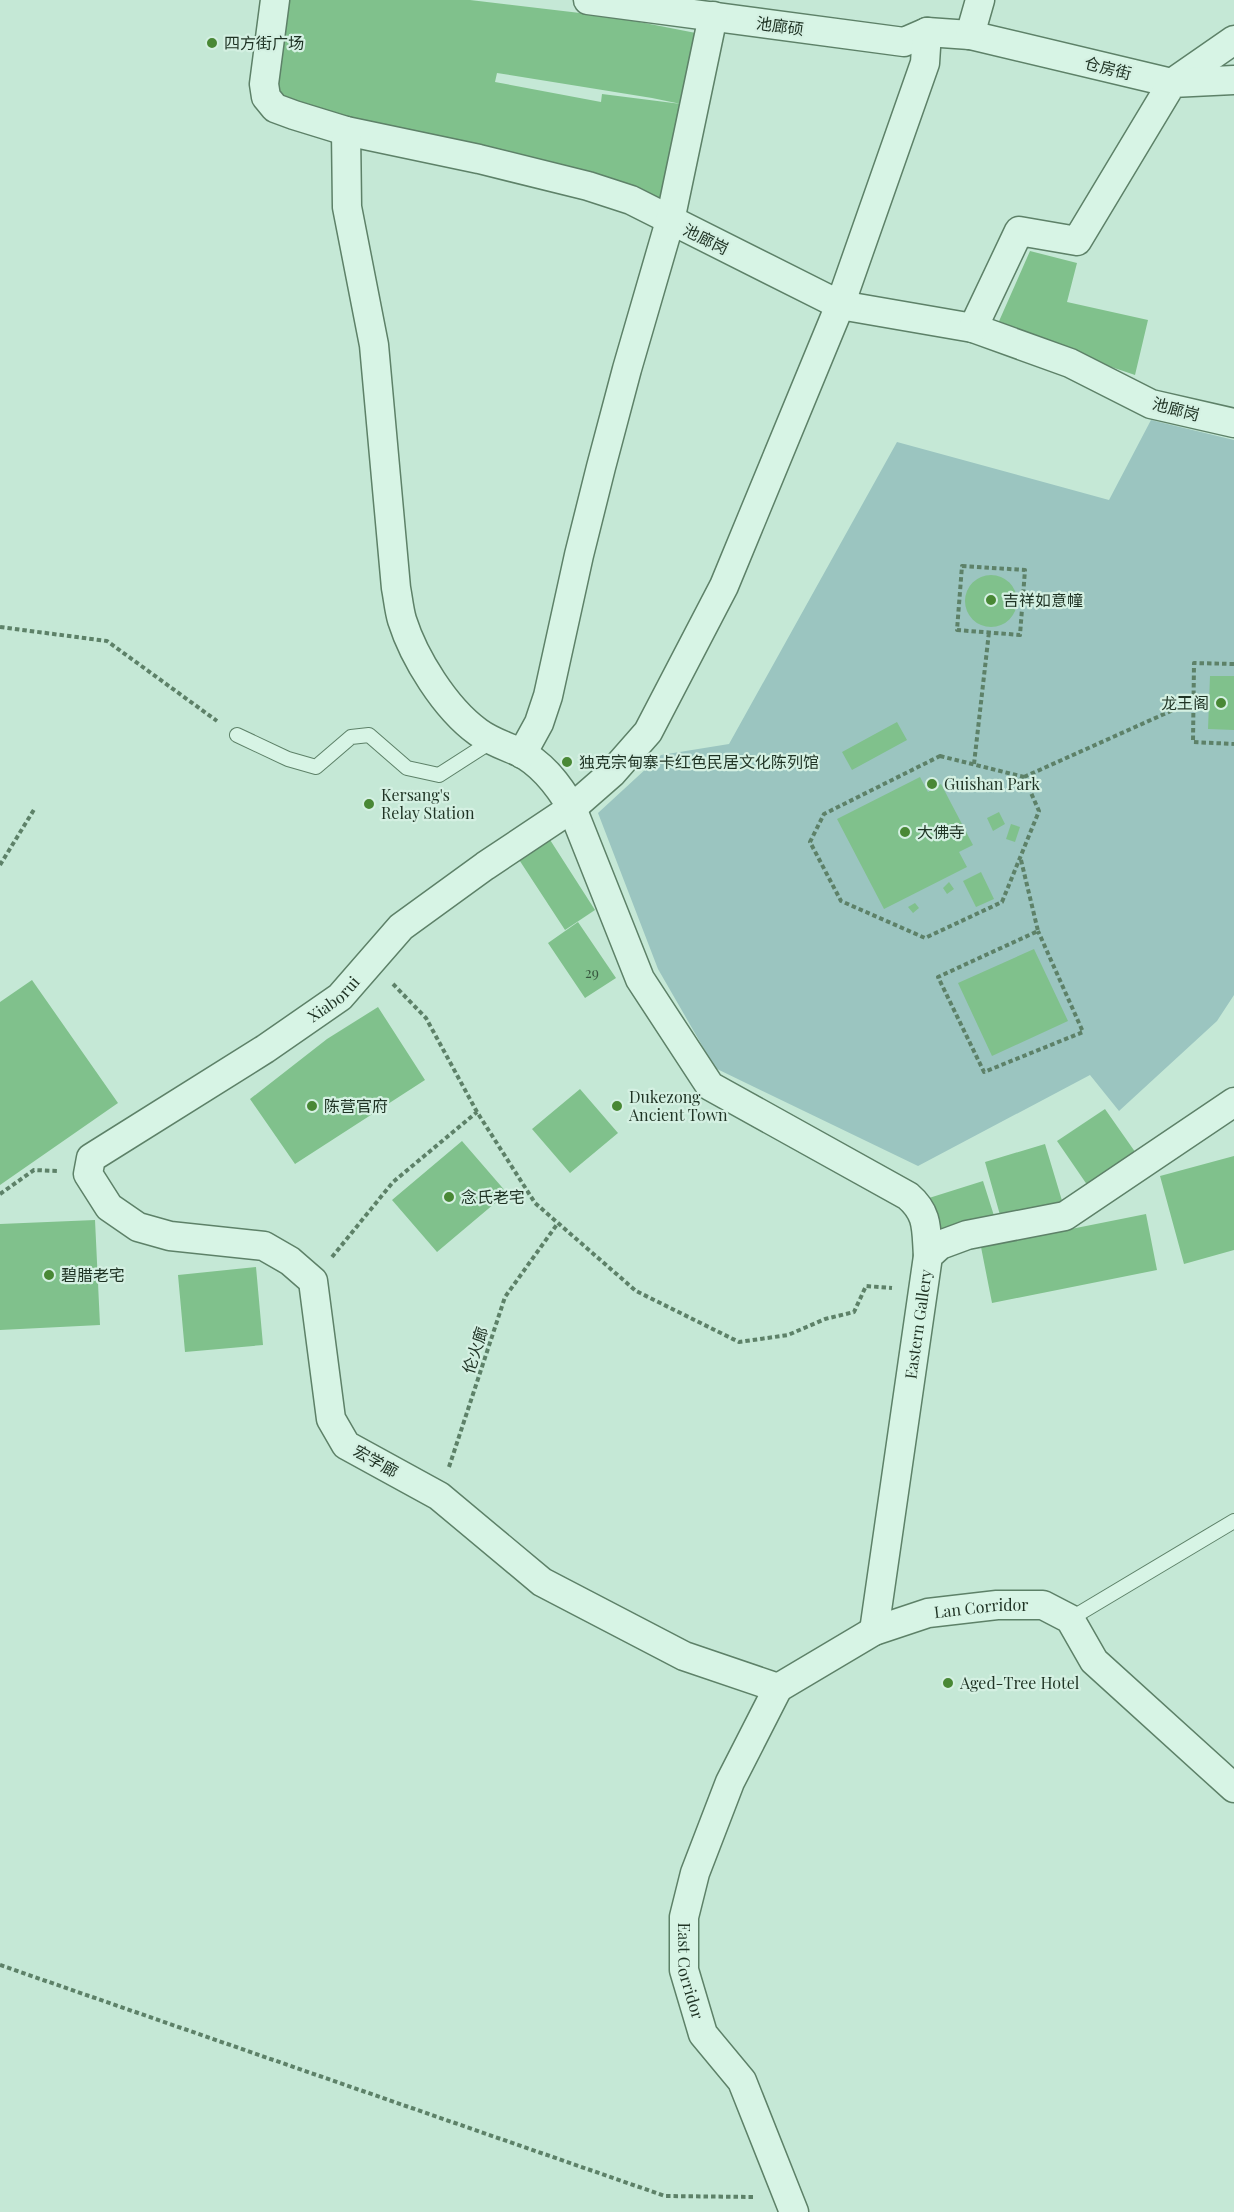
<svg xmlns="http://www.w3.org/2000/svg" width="1234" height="2212" viewBox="0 0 1234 2212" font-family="'Playfair Display','Noto Sans SC',serif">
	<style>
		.green { fill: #9bc5c0 }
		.building { fill: #80c18c; fill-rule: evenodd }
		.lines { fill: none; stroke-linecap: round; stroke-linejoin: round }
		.lane-casing { stroke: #5d8168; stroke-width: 16 }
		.street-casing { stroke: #5d8168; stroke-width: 31 }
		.path { stroke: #5d8168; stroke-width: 4; stroke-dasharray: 4.5 3; stroke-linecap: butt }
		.lane { stroke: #d7f4e5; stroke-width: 14 }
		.street { stroke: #d7f4e5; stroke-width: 28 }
		.poi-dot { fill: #498835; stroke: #d4f0e2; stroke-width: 2 }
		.labels { text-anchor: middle; stroke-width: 4.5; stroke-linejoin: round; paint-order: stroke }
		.number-label { font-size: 14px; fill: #37563e }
		.street-label { font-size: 16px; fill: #1f3324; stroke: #d4f0e2 }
		.poi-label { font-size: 16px; fill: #1f3324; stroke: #d4f0e2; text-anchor: start }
	</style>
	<rect width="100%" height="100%" fill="#c5e8d6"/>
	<path class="green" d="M1151,420L1234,440V995L1217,1021L1119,1111L1090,1075L918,1166L715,1068L658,969L598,813L661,755L729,744L897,442L1109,500Z"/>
	<path class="building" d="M290,0H470L614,17L706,35L669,206L276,102ZM497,73L652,98L681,104L602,94L601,102L495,82Z
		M1030,251L1077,263L1067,302L1148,320L1135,375L996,328Z
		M965 601a26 26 0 1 1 52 0a26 26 0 1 1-52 0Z
		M1210,676H1234V730L1208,729Z
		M897,722L907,740L852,770L842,752Z
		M920,777L928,792L941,784L973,845L959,852L967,867L884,909L837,819Z
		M999,812L1005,824L993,831L987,818Z
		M1011,824L1020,827L1015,842L1006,839Z
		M545,832L595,910L565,930L514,852Z
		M981,872L994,899L976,907L963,881Z
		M949,882L954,889L947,894L943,888Z
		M915,903L919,908L913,913L908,907Z
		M578,922L616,978L585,998L548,943Z
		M1034,949L1068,1021L992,1056L958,983Z
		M32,980L118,1103L0,1185V1002Z
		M378,1007L425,1080L295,1164L250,1099L327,1039Z
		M580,1089L618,1133L570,1173L532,1129Z
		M1105,1109L1138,1156L1090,1189L1057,1141Z
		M462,1141L507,1193L437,1252L392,1200Z
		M1045,1144L1063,1204L1002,1222L985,1162Z
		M1234,1156V1250L1184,1264L1160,1176Z
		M983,1181L996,1222L942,1239L929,1198Z
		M1146,1214L1157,1270L992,1303L981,1247Z
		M95,1220L100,1325L0,1330V1224Z
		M256,1267L263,1345L185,1352L178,1275Z"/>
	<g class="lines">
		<defs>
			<path id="lane" d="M237,735L288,759L316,767L351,737L369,735L407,768L439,775L492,741
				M1070,1619L1234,1521"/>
			<g id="street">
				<path d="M275,0L264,84L266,97L275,108L294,115L346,131L479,159L588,186L631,200L840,305L973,328L1070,363L1151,404L1234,423"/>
				<path d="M588,0L904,42L927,32L970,35L1172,83L1234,40"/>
				<path d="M970,35L980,0"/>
				<path d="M346,131L347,207L374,345L396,588C398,598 399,610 402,620C414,658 445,708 478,732C490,741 505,746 519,752C543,764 559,786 572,808L640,979L710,1086L908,1196C929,1214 926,1230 928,1256"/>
				<path d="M973,328L1019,231L1077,241L1172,83L1234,80"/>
				<path d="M522,754L539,723L548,696L579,555L601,467L627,369L670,221L713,16"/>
				<path id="s1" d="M874,1631L928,1256L940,1245L967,1235L1065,1216L1234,1102"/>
				<path id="s2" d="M778,1688L684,1656L542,1582L439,1496L346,1445L331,1419L313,1281L290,1261L264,1246L170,1236L138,1227L109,1207L88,1174L91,1158L265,1049L340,997L401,927L485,866L572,808L612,773L648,732L724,586L840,305L925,63L927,32"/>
				<path id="s3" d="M778,1688L730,1782L695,1873L684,1917V1970L703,2034L742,2081L794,2212"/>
				<path id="s4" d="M778,1688L874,1631L928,1613L997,1605H1043L1070,1619L1094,1661L1234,1788"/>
			</g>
		</defs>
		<use href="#lane" class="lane-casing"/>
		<use href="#street" class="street-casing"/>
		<path class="path" d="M962,566L1025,570L1020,635L957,630Z
			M0,627L107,641L217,721
			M1234,664L1194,663L1193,742L1234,744
			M940,756L1024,777L1039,811L1002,902L925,938L841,901L810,842L824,814Z
			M974,764L989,632
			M1024,777L1193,701
			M1021,860L1038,931L938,977L984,1072L1083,1032L1038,931
			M0,865L35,808
			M393,984L426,1018L477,1112L535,1203L636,1291L739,1342L788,1335L825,1319L854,1312L866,1286L892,1288
			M0,1194L34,1170L57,1171
			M332,1257L393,1182L477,1112
			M449,1467L505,1297L558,1223
			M0,1965L665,2196L755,2197"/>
		<use href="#lane" class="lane"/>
		<use href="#street" class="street"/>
	</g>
	<g class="poi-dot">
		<circle cx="212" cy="43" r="6"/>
		<circle cx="991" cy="600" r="6"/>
		<circle cx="1221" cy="703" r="6"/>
		<circle cx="567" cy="762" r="6"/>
		<circle cx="932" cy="784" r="6"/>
		<circle cx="369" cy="804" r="6"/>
		<circle cx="905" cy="832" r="6"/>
		<circle cx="312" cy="1106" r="6"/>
		<circle cx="617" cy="1106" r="6"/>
		<circle cx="449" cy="1197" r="6"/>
		<circle cx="49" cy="1275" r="6"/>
		<circle cx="948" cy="1683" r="6"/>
	</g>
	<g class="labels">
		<g class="number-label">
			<text x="592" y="978">29</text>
		</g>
		<g class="street-label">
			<text transform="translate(780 26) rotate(8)" y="6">池廊硕</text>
			<text transform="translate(1108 68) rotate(14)" y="6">仓房街</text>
			<text transform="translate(706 239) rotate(26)" y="6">池廊岗</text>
			<text transform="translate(1176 409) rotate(15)" y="6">池廊岗</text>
			<text dy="6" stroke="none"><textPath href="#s2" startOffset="1238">Xiaborui</textPath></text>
			<text dy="6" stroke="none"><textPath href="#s1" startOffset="310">Eastern Gallery</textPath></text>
			<text transform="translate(475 1350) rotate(-72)" y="6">伦火廊</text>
			<text transform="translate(376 1461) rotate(29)" y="6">宏学廊</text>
			<text dy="6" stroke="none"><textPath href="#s4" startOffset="222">Lan Corridor</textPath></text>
			<text dy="6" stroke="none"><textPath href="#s3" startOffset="303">East Corridor</textPath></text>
		</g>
		<g class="poi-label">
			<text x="224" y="49">四方街广场</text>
			<text x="1003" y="606">吉祥如意幢</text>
			<text x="1209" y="709" text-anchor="end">龙王阁</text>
			<text x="579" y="768">独克宗甸寨卡红色民居文化陈列馆</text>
			<text x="944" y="790">Guishan Park</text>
			<text x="381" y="801">Kersang's<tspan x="381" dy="18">Relay Station</tspan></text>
			<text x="917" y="838">大佛寺</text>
			<text x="629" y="1103">Dukezong<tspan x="629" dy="18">Ancient Town</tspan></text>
			<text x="324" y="1112">陈营官府</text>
			<text x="461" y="1203">念氏老宅</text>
			<text x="61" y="1281">碧腊老宅</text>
			<text x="960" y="1689">Aged-Tree Hotel</text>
		</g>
	</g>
</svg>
